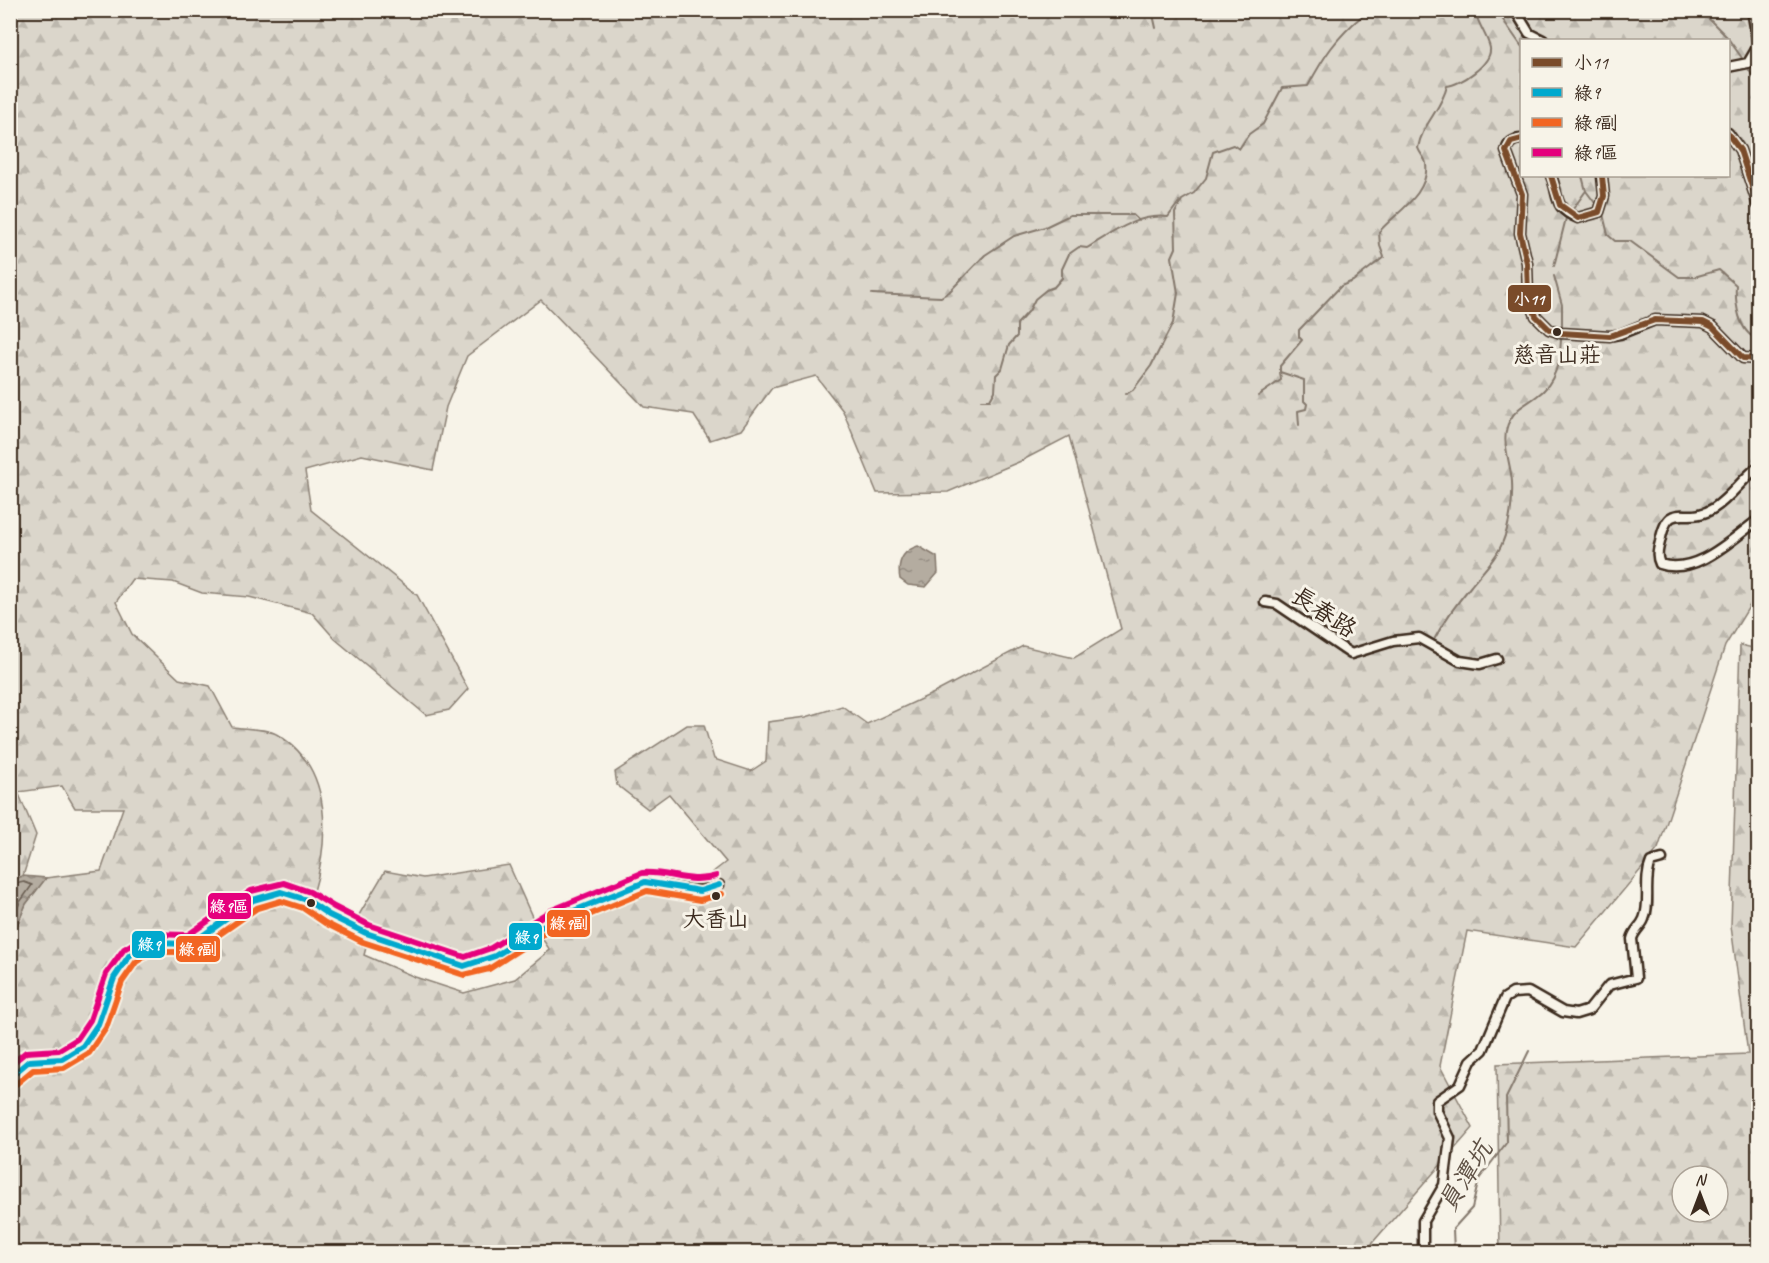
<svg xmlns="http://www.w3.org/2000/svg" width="1769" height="1263" viewBox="0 0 1769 1263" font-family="Caveat,'LXGW WenKai TC',sans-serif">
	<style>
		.forest { fill: url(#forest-firs); stroke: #8b8074; stroke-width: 1.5; fill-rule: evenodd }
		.water { fill: url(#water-ripples); stroke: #84786c; stroke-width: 1.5 }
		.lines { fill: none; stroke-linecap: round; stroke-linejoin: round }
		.shore { stroke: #6b5e52; stroke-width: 1.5 }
		.stream { stroke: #84786c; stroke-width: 2 }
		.street-casing { stroke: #3b2a1e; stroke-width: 13 }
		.street { stroke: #f7f3e8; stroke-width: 8 }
		.bus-1-casing { stroke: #f7f3e8; stroke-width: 10 }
		.bus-2-casing { stroke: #f7f3e8; stroke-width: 10 }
		.bus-3-casing { stroke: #f7f3e8; stroke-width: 10 }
		.bus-4-casing { stroke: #f7f3e8; stroke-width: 10 }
		.bus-1 { stroke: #7a4b2a; stroke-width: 6 }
		.bus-2 { stroke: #00a9ce; stroke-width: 6 }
		.bus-3 { stroke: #f26522; stroke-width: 6 }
		.bus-4 { stroke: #e5007d; stroke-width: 6 }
		.bus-dot { fill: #3b2a1e; stroke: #f7f3e8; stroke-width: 2 }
		.labels { text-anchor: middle; stroke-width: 6; stroke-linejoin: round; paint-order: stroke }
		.bus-label { font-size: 22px; fill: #3b2a1e; stroke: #f7f3e8 }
		.street-label { font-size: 24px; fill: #3b2a1e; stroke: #f7f3e8 }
		.water-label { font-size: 26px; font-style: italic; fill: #5f5145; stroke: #f7f3e8 }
		.line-badge { stroke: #f7f3e8; stroke-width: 2 }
		.badge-label { font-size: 16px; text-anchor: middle; font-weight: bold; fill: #fff }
	</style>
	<defs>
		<pattern id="forest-firs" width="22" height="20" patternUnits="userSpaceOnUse" patternTransform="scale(1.5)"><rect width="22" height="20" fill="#dbd6cb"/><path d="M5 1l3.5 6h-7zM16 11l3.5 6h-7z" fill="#bdb8ae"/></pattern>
		<pattern id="water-ripples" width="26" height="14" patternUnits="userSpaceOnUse" patternTransform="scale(1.5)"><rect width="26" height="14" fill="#b4aca0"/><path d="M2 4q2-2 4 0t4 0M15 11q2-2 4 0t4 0" fill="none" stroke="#948c82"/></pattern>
	</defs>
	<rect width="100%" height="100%" fill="#f7f3e8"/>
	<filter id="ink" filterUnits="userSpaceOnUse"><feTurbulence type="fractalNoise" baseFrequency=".0167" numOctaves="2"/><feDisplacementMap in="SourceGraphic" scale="12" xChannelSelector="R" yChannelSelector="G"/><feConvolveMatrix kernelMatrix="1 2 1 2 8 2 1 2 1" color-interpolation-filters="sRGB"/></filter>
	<g filter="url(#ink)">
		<path class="forest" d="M11,11H1758V592L1725,646L1658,849L1576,947L1467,931L1440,1066L1473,1128L1373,1242L1368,1252H11V940L26,904L46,878L101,871L123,808H75L62,786L18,792L36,835L23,876L11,880ZM1522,40H1728V176H1522ZM541,300L644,407L693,414L710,440L741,430L772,388L816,376L843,411L877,493L948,492L1021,461L1069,436L1121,629L1074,658L1023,646L934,693L867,724L842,706L806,717L768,722L766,761L751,771L714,759L704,725H687L615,772L617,785L648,809L669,794L726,862L700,882L646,877L534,921L509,865L423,878L385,871L356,920L313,895C329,841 334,768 278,735C267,728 245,729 232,727L210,686L179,679L132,634L116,602L132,579L173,582L202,593L249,597L312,613L335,639L426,715L449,710L468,689L417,595L311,510L305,471L362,455L433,470L446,407L467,356ZM539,934L550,950L515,979L464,993L415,977L364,955L368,940L471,973L497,963Z
			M1740,645L1758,649V1252H1500L1497,1064L1748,1054L1731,926ZM1682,1176H1718V1212H1682Z"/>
		<path class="water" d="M918,546L937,557L938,573L926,587L908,585L900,579C897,563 902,551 918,546Z
			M23,876L46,878L26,904L11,940V880Z"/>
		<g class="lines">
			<path class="shore" d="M10,885L24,882L32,885L20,902L10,925"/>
			<path class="stream" d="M1152,10L1156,28
				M1470,10L1477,17L1488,14L1501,17L1522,47
				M1700,10L1727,37L1742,58
				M1749,70L1758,84
				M1582,176L1586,191L1595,203
				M1573,209L1585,192
				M1603,214L1608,235L1615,241H1630L1679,277H1694L1719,270L1736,285C1735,302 1738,333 1758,339
				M1554,266L1566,218
				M1554,276L1562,305V328
				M872,294L941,297L949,292L985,255L1014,236L1045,227L1070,215H1133L1139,221
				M1126,394L1133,390L1151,366L1173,323L1178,293L1172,257L1176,248L1175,213L1182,200L1194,193L1206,178L1213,152L1233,145L1239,149L1249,134L1263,124L1282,88L1308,86C1324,56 1336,38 1362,16V10
				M1258,396L1281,380L1280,372
				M981,400H990L995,391L996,375L1002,369L1009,345L1017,336V324L1029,311L1035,299L1046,290L1054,287L1062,278V269L1069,254L1079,247L1087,248C1112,233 1138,213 1168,217L1179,202
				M1299,425L1298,411L1306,409L1307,404L1304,401V380L1280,372V366L1302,340L1299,337V330L1341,286L1353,281L1384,257L1380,246L1379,232C1395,213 1430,194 1426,164C1426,159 1420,154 1418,148C1422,124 1442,109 1447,86C1460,85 1492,64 1490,48C1488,38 1480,27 1477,17
				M1435,638C1445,619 1457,603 1471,586C1482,572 1497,558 1503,541C1510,524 1513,501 1512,482C1511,462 1499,439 1510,420C1517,407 1527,404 1537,396C1556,383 1560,360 1561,340
				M1454,1252L1453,1229L1472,1208L1479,1179L1507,1142L1506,1098L1529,1051"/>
			<defs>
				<path id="street" d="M1515,10L1529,33L1543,40
					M1752,10L1758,45
					M1728,67L1748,63L1758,46
					M1728,133L1740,150L1758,205
					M1522,139C1513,139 1508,143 1506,151L1522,194L1520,233L1527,263L1528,295L1536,316L1549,329L1561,333L1610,336L1620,334L1655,320L1703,322L1713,327L1743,358L1758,359
					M1551,176C1560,197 1552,207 1578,218L1599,212L1604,196L1602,176
					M1758,467C1742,479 1731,497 1714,508C1685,527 1669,496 1660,542C1658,550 1656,556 1660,564C1696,576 1732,539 1758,520
					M1265,602L1277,604L1351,654L1393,641L1419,638L1460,661L1480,664L1497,659
					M10,1077L29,1061L62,1059L83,1046L98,1024L114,978L129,956L139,949L151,943L191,944L253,900L281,892L307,900L329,915L366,933L464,966C495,965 515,939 541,925C574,908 611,896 645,882H657L700,891L719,885
					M1423,1252V1221L1444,1185L1450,1138L1437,1111V1101L1460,1085L1471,1061L1483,1050L1505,998L1513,993L1528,992L1563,1012L1576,1014L1589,1010L1609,985L1636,978L1632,939C1634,930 1641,927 1644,919C1651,903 1643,880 1651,862L1662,859"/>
			</defs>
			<use href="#street" class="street-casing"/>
			<use href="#street" class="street"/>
			<defs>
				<path id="bus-1" d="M1728,134L1740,150L1758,205
					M1522,139L1511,142L1506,151L1522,194L1520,233L1527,263L1528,295L1536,316L1549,329L1561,333L1610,336L1655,320L1703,322L1713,327L1743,358L1758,359
					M1551,176L1560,205L1578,218L1599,212L1604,196L1602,176"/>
				<path id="bus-2" d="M10,1077L29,1061L62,1059L83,1046L98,1024L114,978L129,956L139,949L151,943L191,944L253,900L281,892L307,900L329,915L366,933L464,966L495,956L554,919L645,882L700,891L719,885"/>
				<path id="bus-3" d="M16,1084L33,1070L64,1068L89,1053L106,1028L122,982L136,962L144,957L153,952H194L257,908L281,901L303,908L325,923L363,942L464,975L489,969L545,933L647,891L700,900L722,894"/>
				<path id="bus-4" d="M10,1065L26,1052L59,1050L77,1039L90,1020L106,974L124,949L149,934L188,935L251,891L284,883L310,892L334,907L369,925L465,957L491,948L550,911L642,873C670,871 689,885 716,876"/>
			</defs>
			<use href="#bus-1" class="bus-1-casing"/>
			<use href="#bus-2" class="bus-2-casing"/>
			<use href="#bus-3" class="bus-3-casing"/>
			<use href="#bus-4" class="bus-4-casing"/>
			<use href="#bus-1" class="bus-1"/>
			<use href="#bus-2" class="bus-2"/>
			<use href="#bus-3" class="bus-3"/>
			<use href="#bus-4" class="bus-4"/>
		</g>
	</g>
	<g class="bus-dot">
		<circle cx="1557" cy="332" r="5"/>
		<circle cx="716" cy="896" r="5"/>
		<circle cx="311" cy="903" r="5"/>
	</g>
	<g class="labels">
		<g class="bus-label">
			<text x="1557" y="362">慈音山莊</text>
			<text x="716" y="926">大香山</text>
		</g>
		<g class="street-label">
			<text transform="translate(1324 612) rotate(33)" y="8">長春路</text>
		</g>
		<g class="water-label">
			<text transform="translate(1465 1176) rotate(-58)" y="9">員潭坑</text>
		</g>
	</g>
	<g class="line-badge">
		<rect x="1507" y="284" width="45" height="29" rx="6" fill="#7a4b2a"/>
		<rect x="207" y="892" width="45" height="28" rx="6" fill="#e5007d"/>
		<rect x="546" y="909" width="45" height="29" rx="6" fill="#f26522"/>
		<rect x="508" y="922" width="35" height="29" rx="6" fill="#00a9ce"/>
		<rect x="131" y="930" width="35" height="29" rx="6" fill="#00a9ce"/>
		<rect x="175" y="935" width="46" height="28" rx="6" fill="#f26522"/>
	</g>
	<g class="badge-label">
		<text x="1529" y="305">小11</text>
		<text x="229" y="912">綠9區</text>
		<text x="569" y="929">綠9副</text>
		<text x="526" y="943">綠9</text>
		<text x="149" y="950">綠9</text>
		<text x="198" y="955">綠9副</text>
	</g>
	<rect width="1769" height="1263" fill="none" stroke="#f7f3e8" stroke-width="36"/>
	<rect x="18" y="18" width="1733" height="1227" fill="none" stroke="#3b2a1e" stroke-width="2" filter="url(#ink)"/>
	<rect x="1520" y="39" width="210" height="138" fill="#f7f3e8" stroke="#aca397" stroke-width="1.5"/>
	<rect x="1532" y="58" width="30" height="9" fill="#7a4b2a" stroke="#aca397" stroke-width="1.5"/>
	<text x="1574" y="69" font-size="18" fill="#3b2a1e">小11</text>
	<rect x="1532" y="88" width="30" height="9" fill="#00a9ce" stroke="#aca397" stroke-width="1.5"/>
	<text x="1574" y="99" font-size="18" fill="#3b2a1e">綠9</text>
	<rect x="1532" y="118" width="30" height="9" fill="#f26522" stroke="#aca397" stroke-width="1.5"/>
	<text x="1574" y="129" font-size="18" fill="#3b2a1e">綠9副</text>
	<rect x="1532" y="148" width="30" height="9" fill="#e5007d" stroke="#aca397" stroke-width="1.5"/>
	<text x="1574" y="159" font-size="18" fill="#3b2a1e">綠9區</text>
	<g transform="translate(1700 1194)"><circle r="28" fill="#f7f3e8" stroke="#aca397" stroke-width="1.5"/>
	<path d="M0-4.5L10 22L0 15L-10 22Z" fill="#3b2a1e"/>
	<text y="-9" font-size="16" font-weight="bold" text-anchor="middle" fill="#3b2a1e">N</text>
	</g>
</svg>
